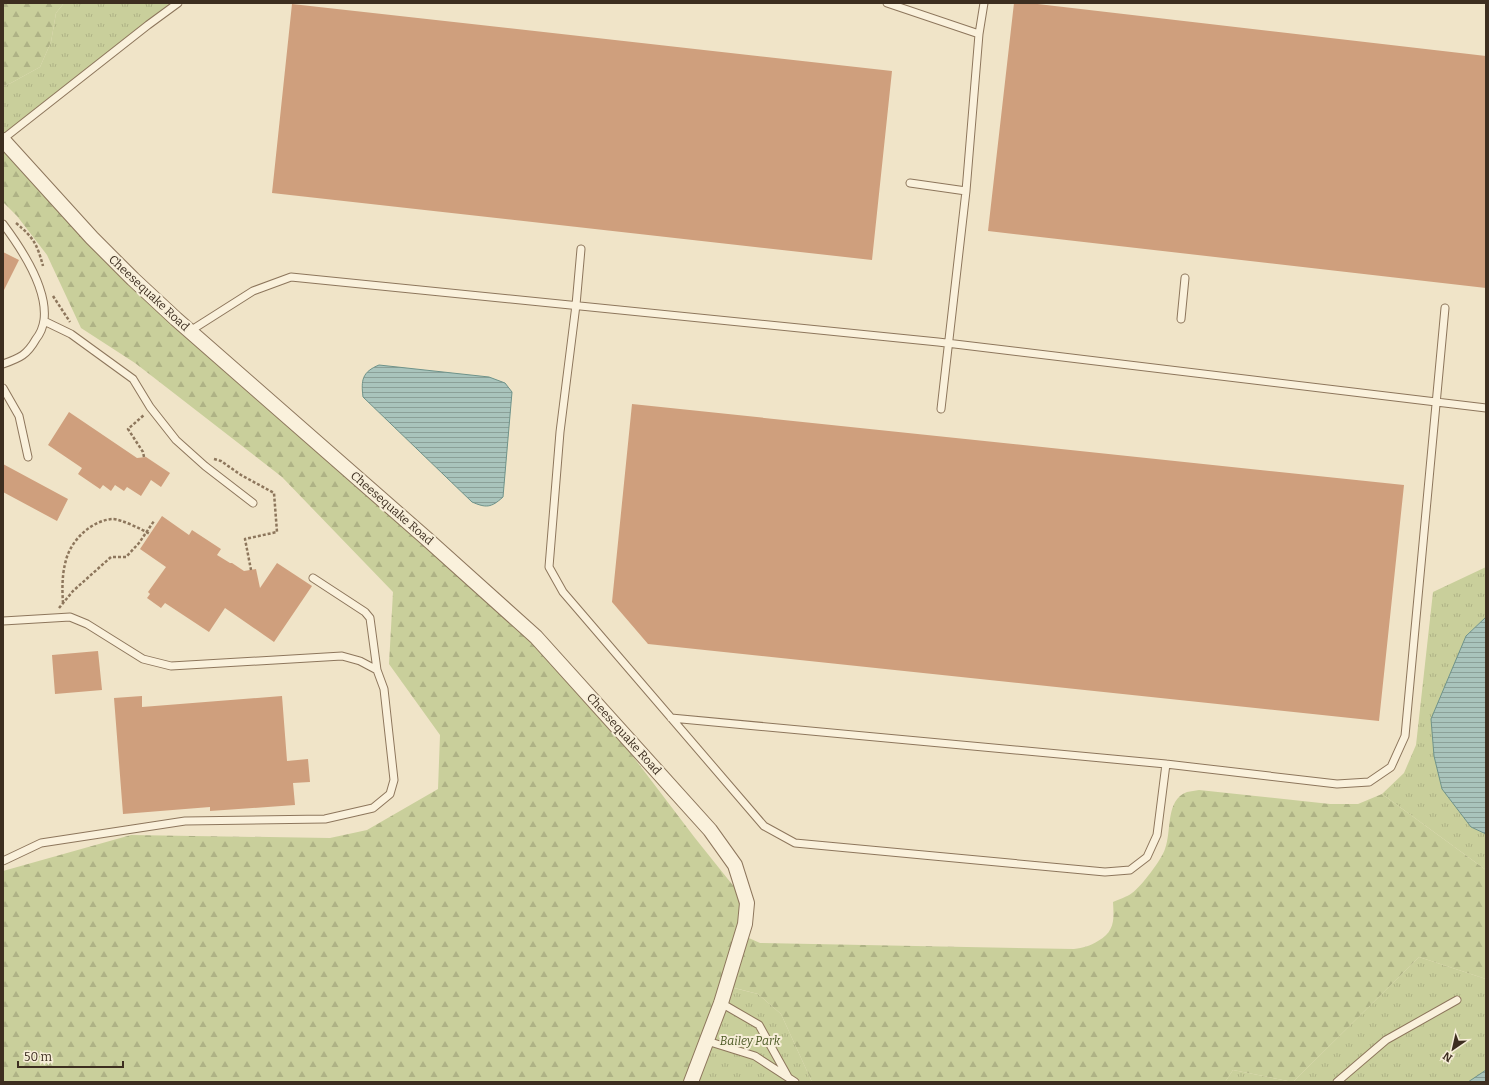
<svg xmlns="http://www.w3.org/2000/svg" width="1489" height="1085" viewBox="0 0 1489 1085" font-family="Bitter,serif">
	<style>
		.grass { fill: url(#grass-tufts) }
		.forest { fill: url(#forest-firs) }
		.water { fill: url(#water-rules); stroke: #6f938a }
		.building { fill: #cf9f7d }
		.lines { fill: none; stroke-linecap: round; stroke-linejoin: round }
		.lane-casing { stroke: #8d765c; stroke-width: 9 }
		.street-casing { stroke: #8d765c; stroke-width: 16 }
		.path { stroke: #8d765c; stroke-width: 2.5; stroke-dasharray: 3 2; stroke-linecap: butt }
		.lane { stroke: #faf1dc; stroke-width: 7 }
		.street { stroke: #faf1dc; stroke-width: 14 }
		.labels { text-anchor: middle; stroke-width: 4; stroke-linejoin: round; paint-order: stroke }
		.street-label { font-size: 12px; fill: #3d2e20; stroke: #f7eed8 }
		.park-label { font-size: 12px; font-style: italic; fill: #4d5a26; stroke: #f7eed8 }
	</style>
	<defs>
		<pattern id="grass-tufts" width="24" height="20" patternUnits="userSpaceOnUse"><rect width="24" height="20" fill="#c9cf9b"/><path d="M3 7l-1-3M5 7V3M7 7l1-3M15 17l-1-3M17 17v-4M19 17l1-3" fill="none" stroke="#aeb285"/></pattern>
		<pattern id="forest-firs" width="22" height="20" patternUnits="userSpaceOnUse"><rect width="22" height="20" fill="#c9cf9b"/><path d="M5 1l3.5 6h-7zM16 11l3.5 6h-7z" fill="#aeb285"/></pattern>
		<pattern id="water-rules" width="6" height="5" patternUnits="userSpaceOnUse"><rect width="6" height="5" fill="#a9c4bc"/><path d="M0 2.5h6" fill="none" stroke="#8ba098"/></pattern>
	</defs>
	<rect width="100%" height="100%" fill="#f0e4c8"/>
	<path class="grass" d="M64,3H178L3,139V86L11,83L40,67L51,42L56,13Z
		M1486,567V617L1466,636L1471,827L1486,834V870L1382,794L1404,773L1416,745L1433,592Z
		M1419,957L1486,979V1082H1225L1233,1070L1293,1082Z
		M726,986L758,994L781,1014L812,1082H691Z"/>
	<path class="forest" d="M3,3H64L56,13L51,42L40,67L11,83L3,86Z
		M3,140L92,238L544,653L622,742L695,838L747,903L742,935L760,943L1074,949C1083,948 1090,946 1098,941C1115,931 1114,920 1113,902C1119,899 1127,897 1132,893C1141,887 1162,859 1165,849C1172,831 1165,800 1187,792C1191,791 1195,791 1199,790L1330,804H1358L1382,794L1486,870V979L1419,957L1293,1082L1233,1070L1225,1082H812L781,1014L758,994L727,986L691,1082H3V871L131,835L330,838L367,830L438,789L440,735L389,664L393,592L282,477L135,363L81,328L47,255L17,216L3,202Z"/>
	<path class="water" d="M379,365L489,377L505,383L512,392L503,497C491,508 486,508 472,502L363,397C361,380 362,372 379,365Z
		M1486,617V834L1471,827L1442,789L1434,756L1431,719L1466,636Z
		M1486,1070V1082H1468Z"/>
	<path class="building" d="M1014,3H1029L1486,56V288L988,231Z
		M292,4L892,71L872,260L272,193Z
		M3,252L19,260L3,292Z
		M632,404L1404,485L1379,721L648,644L612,602Z
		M69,412L137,458L146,457L170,473L161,487L151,480L141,496L127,487L124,491L115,485L111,491L103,485L100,489L78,474L82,468L48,445Z
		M3,464L68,499L57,521L3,492Z
		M162,516L189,535L192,530L221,549L217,555L230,563H232L244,571L256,569L260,588L277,563L312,586L274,642L225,608L209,632L165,603L161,608L147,598L150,594L148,592L166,567L140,549Z
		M98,651L102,690L55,694L52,655Z
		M142,696V707L282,696L287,761L308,759L310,782L293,783L295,805L210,811V807L123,814L114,698Z"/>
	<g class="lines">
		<defs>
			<path id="lane" d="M887,3L979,34L984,3
				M3,139L148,25L178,3
				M910,183L966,191
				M3,224C21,248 48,288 44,320C43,327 40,334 36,339C27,355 20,358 3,364
				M581,249L576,305L560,432L549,567L563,592L764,826L795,843L1105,872L1130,870L1147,857L1157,835L1166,764L671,718
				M1181,319L1185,278
				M44,321L71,334L133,379L150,407L176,440L205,466L253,503
				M190,331L253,291L291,277L938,342L1486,408
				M3,388L19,416L28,457
				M941,409L966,191L979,34
				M313,578L365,612L370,618L377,670
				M3,621L70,617L87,624L143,659L171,666L342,656L360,661L377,670L384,689L394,780L390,794L373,808L325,819L185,821L41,843L3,861
				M1166,764L1337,784L1369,782L1391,767L1405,736L1445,308
				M721,1003L759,1025L788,1077
				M707,1041L755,1056L795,1082
				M1337,1082L1386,1040L1457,1000"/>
			<path id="street" d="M3,140L92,238L133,279L176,319L427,539L536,637L710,830L735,865L747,903L745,924L721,1003L691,1082"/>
		</defs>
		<use href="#lane" class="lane-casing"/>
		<use href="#street" class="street-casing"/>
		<path class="path" d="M16,223C34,238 37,244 43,266
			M53,296L70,322
			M144,457L143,452L128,429L144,415
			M214,459L221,461L241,475L274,493L277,532L245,539L251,570
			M63,603C62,589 62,574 66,560C71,540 92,520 113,519C121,519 143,530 150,534
			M59,608L73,591L111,557H126L139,543L154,521"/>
		<use href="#lane" class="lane"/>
		<use href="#street" class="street"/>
	</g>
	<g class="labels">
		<g class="street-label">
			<text transform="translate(149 293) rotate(43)" y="4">Cheesequake Road</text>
			<text transform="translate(392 508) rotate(41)" y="4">Cheesequake Road</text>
			<text transform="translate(624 734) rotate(48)" y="4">Cheesequake Road</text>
		</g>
		<g class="park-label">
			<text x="750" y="1045">Bailey Park</text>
		</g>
	</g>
	<rect width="1489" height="1085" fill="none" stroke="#3d2e20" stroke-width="8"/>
	<g transform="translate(1453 1049) rotate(214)" stroke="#f7eed8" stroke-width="3" paint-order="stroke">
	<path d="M0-3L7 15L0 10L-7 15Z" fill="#3d2e20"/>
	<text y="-6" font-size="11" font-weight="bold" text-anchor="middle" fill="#3d2e20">N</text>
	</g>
	<path d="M18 1061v6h105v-6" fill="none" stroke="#3d2e20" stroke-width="2"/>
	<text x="24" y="1061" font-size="12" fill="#3d2e20" stroke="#f7eed8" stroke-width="3" paint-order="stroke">50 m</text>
</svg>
